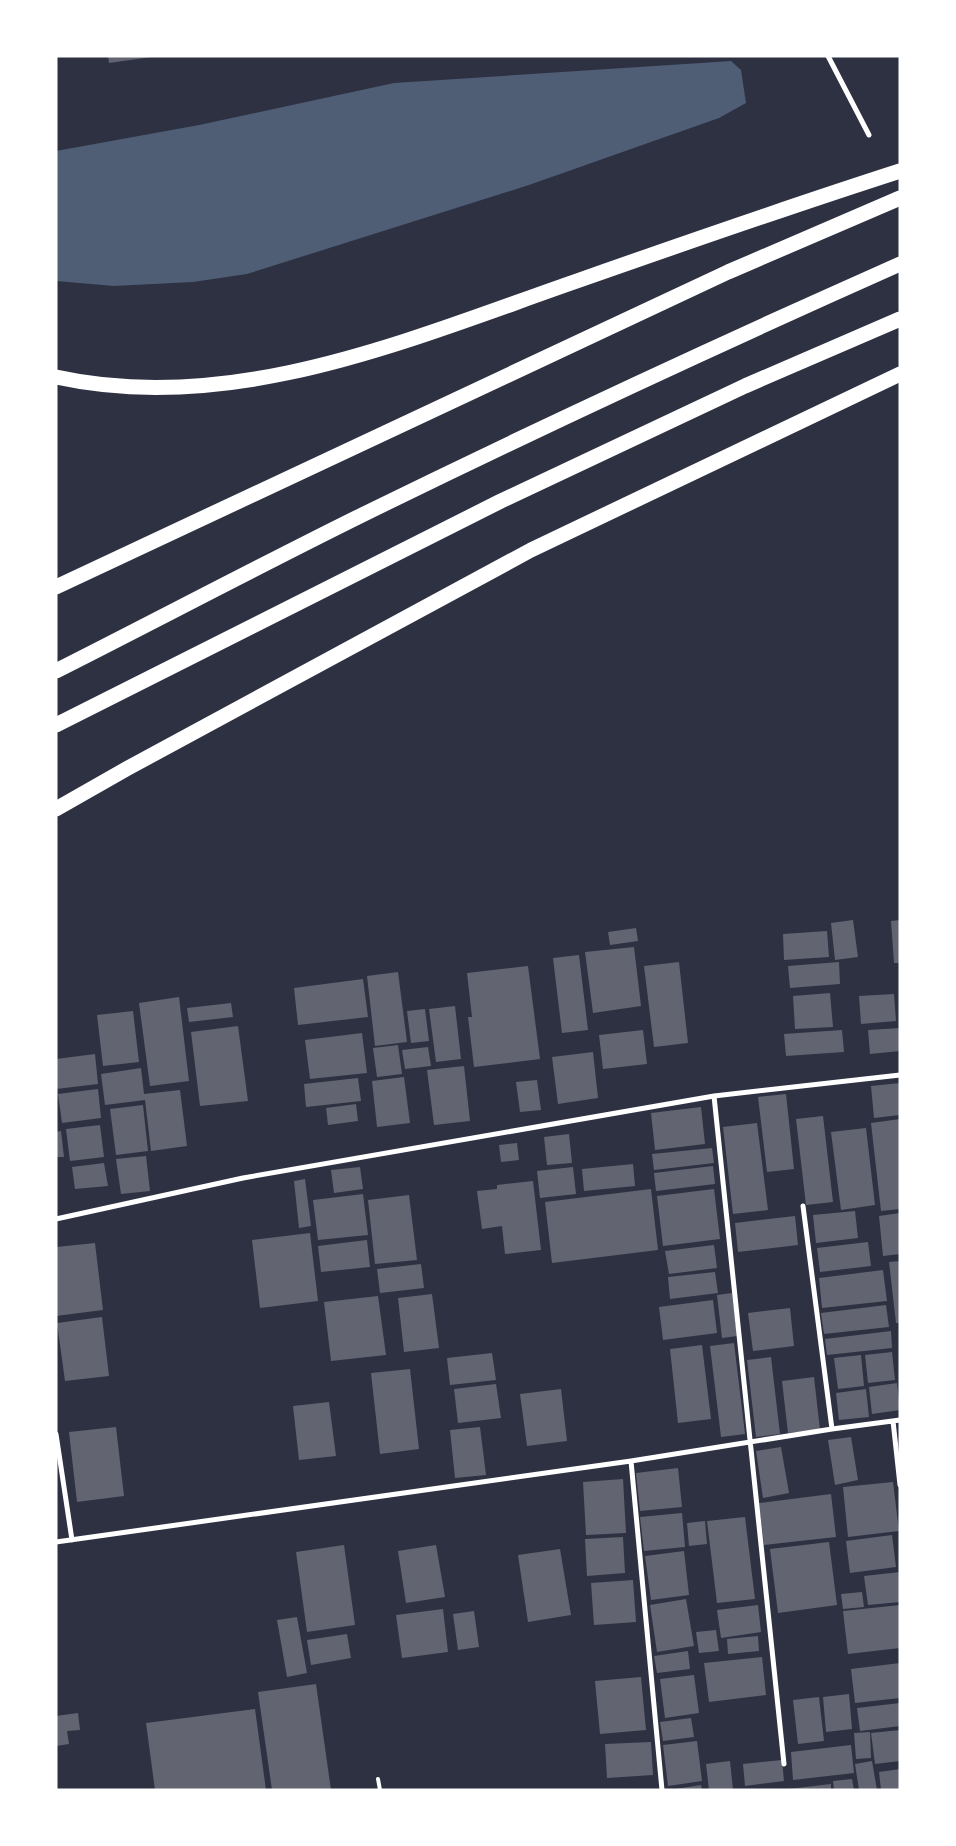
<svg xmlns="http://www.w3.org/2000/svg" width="956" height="1846" viewBox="0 0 956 1846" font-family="'Alegreya Sans',sans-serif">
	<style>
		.water { fill: #4f5d75 }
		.building { fill: #626471 }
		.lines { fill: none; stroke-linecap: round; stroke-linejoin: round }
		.service { stroke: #fff; stroke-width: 4 }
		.minor { stroke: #fff; stroke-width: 5 }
		.motorway { stroke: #fff; stroke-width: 15 }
	</style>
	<rect width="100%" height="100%" fill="#2d3142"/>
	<path class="water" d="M731,61L741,70L746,103L719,118L529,185L247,274L193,282L114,286L56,281V151L199,125L394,83Z"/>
	<path class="building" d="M108,56H152V57L109,63Z
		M853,920L858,957L835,960L831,923Z
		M900,920V963H894L891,921Z
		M636,928L638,941L610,945L608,932Z
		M827,931L829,957L784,960L783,934Z
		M634,947L641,1006L593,1013L585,952Z
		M579,955L588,1030L562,1033L553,958Z
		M679,962L688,1043L654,1047L644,966Z
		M839,962L840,984L790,988L788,966Z
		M528,966L540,1059L474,1067L468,1017H472L467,973Z
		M398,972L407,1042L375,1046L367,976Z
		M363,979L368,1017L298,1025L294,988Z
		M830,993L833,1027L795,1029L793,996Z
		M894,994L896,1021L861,1024L859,996Z
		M179,997L189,1081L150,1086L139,1003Z
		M231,1003L233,1017L189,1022L187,1008Z
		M455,1006L461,1059L436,1062L429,1009Z
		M425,1009L429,1041L411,1043L407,1011Z
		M133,1011L139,1062L103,1066L97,1015Z
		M238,1026L248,1101L200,1106L191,1032Z
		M900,1028V1051L870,1054L868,1030Z
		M643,1030L647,1064L603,1069L599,1035Z
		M842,1030L844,1052L786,1056L784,1034Z
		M362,1033L367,1073L310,1079L305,1040Z
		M398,1045L402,1074L377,1077L373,1048Z
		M428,1047L431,1066L405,1069L402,1050Z
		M593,1052L598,1098L558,1104L552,1057Z
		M95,1054L98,1084L56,1089V1059Z
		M464,1066L470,1121L434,1125L427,1070Z
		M141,1068L144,1094L180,1090L187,1146L151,1151L145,1100L105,1105L101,1074Z
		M404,1077L410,1123L377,1127L372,1081Z
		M358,1078L361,1101L306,1107L304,1084Z
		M537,1080L541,1110L520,1112L516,1082Z
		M900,1083V1115L874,1118L871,1086Z
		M98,1089L101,1118L62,1123L58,1094Z
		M786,1094L794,1169L767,1172L758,1097Z
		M356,1104L358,1121L328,1125L326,1108Z
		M143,1105L148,1151L116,1155L110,1109Z
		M701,1107L705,1144L655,1150L651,1113Z
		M823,1116L833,1202L806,1205L796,1119Z
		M900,1119V1209L881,1211L871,1123Z
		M757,1123L768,1210L733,1214L723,1127Z
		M100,1125L104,1157L70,1161L66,1129Z
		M866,1128L875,1205L841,1210L831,1132Z
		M61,1131L64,1157H56V1132Z
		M569,1134L572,1163L547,1165L544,1137Z
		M517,1143L519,1160L501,1162L499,1145Z
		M712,1148L714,1163L654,1170L652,1154Z
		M146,1156L150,1191L121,1194L116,1159Z
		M104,1163L108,1186L75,1189L72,1167Z
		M633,1164L635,1186L584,1191L582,1169Z
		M713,1166L715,1184L656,1191L654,1173Z
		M360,1167L363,1189L334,1193L331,1170Z
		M573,1167L576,1194L540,1198L537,1171Z
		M305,1179L311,1226L299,1228L294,1181Z
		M533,1181L541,1250L505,1254L502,1226L482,1229L477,1191L497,1189V1185Z
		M651,1189L658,1250L552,1263L545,1202Z
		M714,1189L720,1239L663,1246L657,1196Z
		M363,1194L368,1235L318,1240L313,1200Z
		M409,1195L417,1260L375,1264L368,1200Z
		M855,1211L858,1238L816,1243L813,1215Z
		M900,1213V1254L883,1256L879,1216Z
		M795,1216L798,1245L738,1252L735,1223Z
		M310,1233L318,1301L260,1308L252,1240Z
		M367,1240L370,1267L321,1272L318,1246Z
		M868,1242L871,1266L820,1272L817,1248Z
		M95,1243L103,1310L56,1316V1247Z
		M714,1245L717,1268L669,1274L665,1251Z
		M900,1261V1323H896L889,1262Z
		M421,1264L424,1288L380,1293L377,1269Z
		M883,1270L887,1301L822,1308L819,1278Z
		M715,1272L718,1293L670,1299L668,1277Z
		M732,1293L737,1336L722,1338L717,1295Z
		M432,1294L439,1348L404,1352L398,1298Z
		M378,1296L386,1355L331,1361L324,1302Z
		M713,1300L717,1333L663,1340L659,1307Z
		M886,1305L889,1327L824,1334L821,1313Z
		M790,1308L794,1346L753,1351L748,1313Z
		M102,1317L109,1376L65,1381L57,1323Z
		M891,1331L892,1348L827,1355L825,1339Z
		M734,1343L745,1434L721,1437L710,1346Z
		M702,1345L711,1419L678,1423L670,1349Z
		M892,1352L895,1380L868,1383L865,1355Z
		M492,1353L496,1380L450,1385L447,1358Z
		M861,1355L864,1386L838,1389L834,1358Z
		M771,1357L780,1434L756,1437L747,1360Z
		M410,1369L419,1449L380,1454L371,1373Z
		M814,1377L820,1430L788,1433L782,1381Z
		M897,1383L900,1410L872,1414L869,1387Z
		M496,1384L501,1418L458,1423L454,1389Z
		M561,1389L567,1441L527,1446L520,1394Z
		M866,1389L869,1417L839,1420L836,1393Z
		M329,1402L336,1456L299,1460L293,1406Z
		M116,1427L124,1496L77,1502L69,1432Z
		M480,1427L486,1475L455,1478L450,1430Z
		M851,1437L858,1480L835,1485L828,1440Z
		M781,1447L789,1493L763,1498L756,1451Z
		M678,1468L682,1507L640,1511L636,1473Z
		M623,1479L626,1533L586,1535L583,1482Z
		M893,1482L899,1531L848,1537L843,1487Z
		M831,1494L836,1537L764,1545L759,1503Z
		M682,1513L685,1547L644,1551L640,1517Z
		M745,1517L755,1599L717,1603L707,1521Z
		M705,1521L707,1544L689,1546L687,1523Z
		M892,1535L896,1567L850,1573L846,1541Z
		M623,1537L625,1573L587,1576L585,1539Z
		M829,1542L837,1605L778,1613L770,1549Z
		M344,1545L355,1625L307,1632L296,1552Z
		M436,1545L445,1597L406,1603L398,1551Z
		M560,1549L571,1615L528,1622L518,1555Z
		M684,1551L689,1595L651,1600L645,1556Z
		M900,1572V1602L868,1605L864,1576Z
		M633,1580L636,1622L594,1625L591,1583Z
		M862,1592L864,1607L843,1609L841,1594Z
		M686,1599L694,1646L657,1652L650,1605Z
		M758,1605L761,1632L721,1638L717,1610Z
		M900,1605V1648L848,1654L843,1611Z
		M443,1609L448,1652L402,1658L396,1615Z
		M474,1611L479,1647L458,1650L453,1614Z
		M297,1617L307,1673L287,1677L277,1620Z
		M716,1630L719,1651L699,1653L696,1632Z
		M347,1634L351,1658L311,1665L307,1640Z
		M758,1636L759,1651L728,1654L727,1639Z
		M688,1651L690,1669L657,1673L654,1656Z
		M762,1657L766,1695L709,1702L704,1663Z
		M900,1663V1698L855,1703L851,1669Z
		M694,1675L699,1713L665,1718L660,1679Z
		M641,1677L646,1730L600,1734L595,1681Z
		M316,1684L331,1790H272L258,1692Z
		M849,1694L852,1729L826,1732L823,1697Z
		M819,1697L824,1741L798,1744L793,1700Z
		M900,1703V1726L860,1731L857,1708Z
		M255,1709L266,1790H155L146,1723Z
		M78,1713L80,1730L67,1731L69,1744L56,1746V1716Z
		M691,1718L694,1737L663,1741L660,1722Z
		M900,1730V1761L875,1764L871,1733Z
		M870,1732L871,1758L856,1759L854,1733Z
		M697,1741L702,1781L668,1786L663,1745Z
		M651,1742L653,1775L607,1778L605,1744Z
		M851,1745L854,1773L793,1780L791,1752Z
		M782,1760L784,1781L745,1786L743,1764Z
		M730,1761L733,1790H709L706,1764Z
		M872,1761L877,1790H859L855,1764Z
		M900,1769V1790H881L879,1772Z
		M852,1779L854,1790H834L833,1781Z
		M831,1784V1790H788V1789Z
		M701,1785L702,1790H675V1789Z"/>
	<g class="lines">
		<path class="service" d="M378,1779L380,1790"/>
		<path class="minor" d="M828,56L869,135
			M714,1096L784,1764
			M803,1206L832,1429
			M56,1219L243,1178L714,1096L900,1075
			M893,1421L900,1485
			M56,1434L72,1540
			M631,1461L662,1790
			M56,1542L631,1461L832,1429L900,1420"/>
		<path class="motorway" d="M56,377C233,416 410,339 574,282C682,244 791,206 900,171
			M56,587L728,272L900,198
			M56,671C157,620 257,567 358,517C537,429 718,345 900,264
			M56,725L501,501L745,386L900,319
			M56,809L128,768L531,550L900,374"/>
	</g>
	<rect width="956" height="1846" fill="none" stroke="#ffffff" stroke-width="115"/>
</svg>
